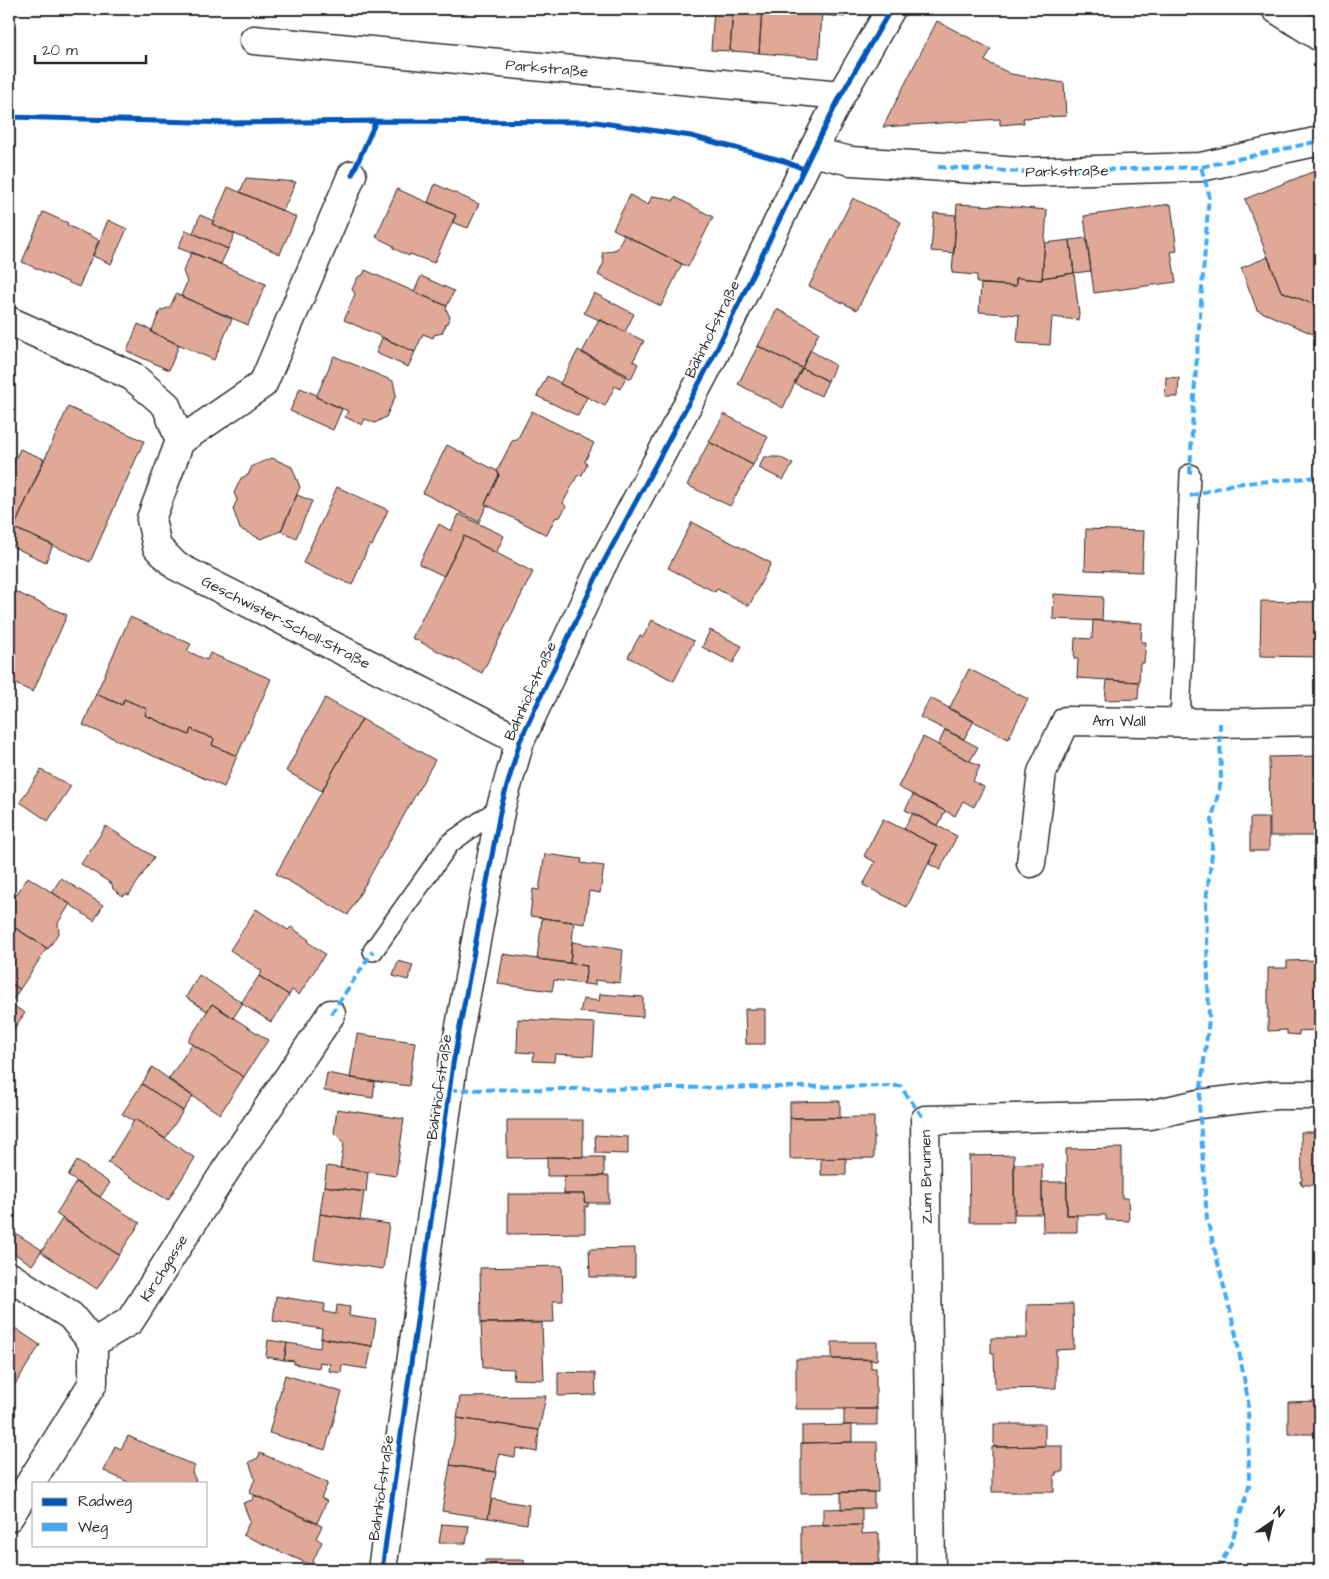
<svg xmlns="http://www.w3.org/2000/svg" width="1329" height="1579" viewBox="0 0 1329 1579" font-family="'Architects Daughter',sans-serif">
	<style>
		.building { fill: #dfa897; stroke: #2b2b2b }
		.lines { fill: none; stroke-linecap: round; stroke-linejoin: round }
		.service-casing { stroke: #2b2b2b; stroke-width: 22 }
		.minor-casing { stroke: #2b2b2b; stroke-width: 31 }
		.service { stroke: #fff; stroke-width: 19 }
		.minor { stroke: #fff; stroke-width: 28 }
		.quiet { stroke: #3fa9f5; stroke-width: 4; stroke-dasharray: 8 4; stroke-linecap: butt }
		.cycleway-casing { stroke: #fff; stroke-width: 8 }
		.cycleway { stroke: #0057b8; stroke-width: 5 }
		.labels { text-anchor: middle; stroke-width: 4.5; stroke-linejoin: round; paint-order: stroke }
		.street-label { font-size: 15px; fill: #2b2b2b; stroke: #fff }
	</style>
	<rect width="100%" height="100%" fill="#fff"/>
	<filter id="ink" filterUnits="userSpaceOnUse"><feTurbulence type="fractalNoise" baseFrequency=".02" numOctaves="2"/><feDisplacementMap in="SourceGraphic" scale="10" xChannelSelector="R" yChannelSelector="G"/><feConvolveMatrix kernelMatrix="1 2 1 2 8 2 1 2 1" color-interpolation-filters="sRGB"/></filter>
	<g filter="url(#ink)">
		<path class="building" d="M628,9H654V11Z
			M714,9H733L730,51L711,50Z
			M733,9H762L759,53L730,51Z
			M762,9L782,10L845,9V17L822,15L819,58L759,53Z
			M937,21L991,49L985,61L1011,74L1064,83L1066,116L1023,118L1024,123L1000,125V119L883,127Z
			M1317,170L1320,178V307L1281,291L1245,199Z
			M246,178L296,182L283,211L240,192Z
			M435,184L479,204L468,228L452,222L456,215L428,202Z
			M228,187L296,217L280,254L212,224Z
			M397,189L456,215L434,263L410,254L409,256L393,248L394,246L376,237Z
			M630,195L648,205L652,196L666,198L673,201L675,197L713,217L688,267L613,229Z
			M853,198L901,222L857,310L809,286Z
			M957,204L994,206V205L1047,210L1042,280L1016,278V286L977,283V275L952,273Z
			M1171,204L1177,251L1171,252L1176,282L1094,293L1084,216Z
			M43,212L68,223L67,225L99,240L79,287L22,262Z
			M934,213L956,215L954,253L931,251Z
			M200,215L214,221L212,224L235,234L228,249L193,233Z
			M108,220L127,229L111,264L93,256Z
			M186,230L228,249L221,264L178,248Z
			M624,235L682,264L661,306L598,275L604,262L602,253L617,249Z
			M1086,238L1091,271L1074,273L1070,240Z
			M1070,240L1074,273L1042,278L1045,243Z
			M192,252L266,284L248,325L181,296L187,282L183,271Z
			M1268,257L1281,291L1320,307V337L1257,310L1241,268Z
			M365,270L447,306L446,309L450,317L442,333L434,335L433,338L423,334L415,352L344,320L355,294L352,289L358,277L363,275Z
			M1074,273L1079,314L1078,320L1052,317L1050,345L1017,343L1019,315L979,312L981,284L1016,286V278L1042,280V278Z
			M421,276L454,291L447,306L414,292Z
			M594,293L634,314L625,332L584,313Z
			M176,294L232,319L214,360L151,332L160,311L170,307Z
			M777,309L819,332L802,368L758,346Z
			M599,319L644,341L633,361L638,364L631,379L582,353Z
			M138,324L152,330L151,332L179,345L169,370L127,351Z
			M382,338L415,352L408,367L376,353Z
			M758,346L802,368L783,408L738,384Z
			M578,350L627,375L620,389L615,386L605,406L560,384Z
			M810,350L835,365L828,381L802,368Z
			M334,356L393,381L396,395L386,417L375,423L365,419L362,425L345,417L348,411L316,397Z
			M802,368L828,381L821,396L794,383Z
			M547,376L561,383L560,384L587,397L578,416L537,396Z
			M1166,377L1179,378L1178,397H1165Z
			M300,388L317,395L316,397L342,409L333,430L290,411Z
			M68,407L144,441L90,562L14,528Z
			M532,411L594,443L585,461L587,465L582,475L577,476L563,503L566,507L560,517L555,518L547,535L485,504L499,475L497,471L512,441L517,440Z
			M724,414L768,437L753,465L709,442Z
			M709,442L753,465L730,506L687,485Z
			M447,445L497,471L499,475L485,504L487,505L479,522L423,493Z
			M20,449L44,459L14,528L53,545L46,562L9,545V473Z
			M764,457H779L793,464L783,480L759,468Z
			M272,458L292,467L300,487L281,531L261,539L240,529L233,509L237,500L234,493L241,478L248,475L252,466Z
			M337,487L388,510L372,546L369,545L352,585L303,563Z
			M297,495L312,501L296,538L281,531Z
			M459,514L504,536L496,553L464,536L444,576L419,564L439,524L451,531Z
			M692,522L771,563L749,606L717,589L715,592L668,568Z
			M1086,529L1144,531L1142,572L1085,570Z
			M464,536L533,572L482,673L412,638Z
			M9,589L67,615L33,692L9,681V682Z
			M1054,594L1103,597L1102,621L1053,619Z
			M1261,601L1320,602V657L1260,656Z
			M130,617L191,644L187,651L207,660L210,653L271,679L237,756L212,745L214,739L191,729L189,735L145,715L147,709L124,699L122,705L96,694Z
			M652,620L694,641L674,681L628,657L640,635L643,637Z
			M1093,620L1142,623L1141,642H1146L1144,663H1140L1139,682L1077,678L1078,659H1074L1075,638L1092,639Z
			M710,630L742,646L733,663L702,647Z
			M969,669L1028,699L1008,739L949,709Z
			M1107,680L1139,682L1138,699L1105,700Z
			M96,694L122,705L124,699L147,709L145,715L189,735L191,729L214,739L212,745L237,756L224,787L83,725Z
			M325,698L362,719L322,791L286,771Z
			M930,698L974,721L964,739L920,717Z
			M362,719L435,760L348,915L276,874Z
			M945,730L978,747L970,761L938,745Z
			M923,737L980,766L973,781L984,787L974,807L963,801L955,816L898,787Z
			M1319,756V836H1270L1269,757Z
			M41,770L71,786L48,821L20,802Z
			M913,795L945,811L938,826L905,810Z
			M913,813L957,836L940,870L929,864L937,846L904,829Z
			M1250,818H1269V851H1250Z
			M883,819L937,846L907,907L863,885L875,862L864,856Z
			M106,826L154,857L129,895L127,894L122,896L113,889L112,884L81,864Z
			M545,854L582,859L581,863L604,866L600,893L589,891L585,924L530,916L533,889L539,890Z
			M28,877L70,904L58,923L59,932L48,949L9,924V906Z
			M61,878L103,905L94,921L52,892Z
			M256,909L288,930L291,927L309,940L308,942L325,954L299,995L292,990L289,995L259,976L262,971L230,950Z
			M542,918L574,922L570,963L537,959Z
			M9,924L47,948L20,989L9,983Z
			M572,942L623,950L620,983L595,980V985L584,984L587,966L570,963Z
			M1316,951H1320V988L1317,991Z
			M503,954L587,966L584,984L554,980L552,991L498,984Z
			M1316,960L1317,991L1314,999L1317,1008V1030L1299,1031V1035L1287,1034V1030L1268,1031V968H1287V961Z
			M398,961L413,965L408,980L393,976Z
			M199,975L243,1003L233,1018L212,1004L207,1011L186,997Z
			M259,976L289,995L271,1022L241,1003Z
			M9,983L20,989L10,1004L9,1003Z
			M600,994L643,997V1017L580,1012L583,999L599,1001Z
			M9,1003L25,1013L15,1027L9,1023Z
			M212,1004L268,1040L244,1077L188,1041Z
			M745,1009H765V1044H746Z
			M518,1019L595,1023L593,1056L555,1054L554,1062L533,1061L534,1053L517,1052Z
			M9,1023L15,1027L9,1038Z
			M357,1034L415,1042L409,1086L350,1078Z
			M192,1044L244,1077L220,1114L168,1080Z
			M152,1067L193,1096L183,1111L142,1084Z
			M327,1073L375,1082L373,1098L324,1091Z
			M142,1084L183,1111L165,1139L135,1119L134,1121L122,1114Z
			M840,1101V1118H790V1102Z
			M337,1109L404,1119L396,1176L340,1168L344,1143L334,1133Z
			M874,1117V1158L790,1159V1118Z
			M135,1119L195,1158L168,1200L108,1163Z
			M507,1120H583V1157L507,1158Z
			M1301,1132H1320V1185H1302V1183H1300V1181H1302Z
			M595,1135L628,1137V1154L596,1153Z
			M1122,1148V1198H1128L1129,1221L1106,1220V1215H1067L1066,1149Z
			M1014,1155V1222H970L969,1156Z
			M547,1157H604V1176H547Z
			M846,1158V1175H821V1159Z
			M77,1161L110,1183L100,1197L68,1176Z
			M1014,1164H1042V1214H1015Z
			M327,1166L368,1172L366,1192L324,1186Z
			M564,1176H609V1203H588L584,1202L585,1194H564Z
			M76,1182L140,1223L119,1255L56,1214Z
			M1042,1182H1067V1215H1077V1232H1043Z
			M324,1186L364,1192L360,1220L320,1214Z
			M508,1194H585L584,1202L588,1203V1207L585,1206V1233L508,1234Z
			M320,1214L389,1224L383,1269L314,1259Z
			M62,1219L119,1255L97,1289L41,1252Z
			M9,1229L42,1250L32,1265L9,1250Z
			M635,1248V1277H590L589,1249Z
			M562,1266L563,1301H553L554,1322L481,1323L480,1268Z
			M276,1296L325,1304L324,1312L336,1314L337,1305L350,1307L349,1316L376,1320L372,1346L321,1338L322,1329L273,1321Z
			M1073,1304L1074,1349L1056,1350V1388L995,1389L994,1353H991V1338H1027V1305Z
			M481,1323H542L544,1380L513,1379L514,1369L483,1368Z
			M9,1324L40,1345L9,1394Z
			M321,1338L372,1346L367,1369L342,1365L341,1373L329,1371L330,1364L320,1362L319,1368L294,1364V1361L284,1360L287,1343L320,1348Z
			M268,1340L287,1343L284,1360L266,1357Z
			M832,1342H877V1360L832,1359Z
			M796,1359H871V1368H876V1409H796Z
			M558,1372L595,1373L596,1395L558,1396Z
			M285,1375L342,1392L325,1450L269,1433Z
			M546,1396L539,1430L457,1418L460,1397Z
			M1320,1401V1434H1288V1402Z
			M876,1407H877V1425H844V1409H876Z
			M457,1418L539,1430L537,1452L516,1448L515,1457L499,1454L496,1472L450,1465Z
			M994,1424H1045V1446L994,1447Z
			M852,1425V1442L802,1443V1426Z
			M128,1436L195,1466L192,1472L196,1481L191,1483H130L104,1471L115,1446L121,1449Z
			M852,1442H877L878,1492L801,1493V1443Z
			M1045,1446H1063V1472H1056V1475H1054V1492H992V1447Z
			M260,1453L328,1483L321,1498L327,1501L317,1523L249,1493L255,1479L249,1462L258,1458Z
			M450,1465L496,1472L488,1518L442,1511Z
			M841,1492H874V1508L841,1509Z
			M255,1495L322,1526L316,1538L322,1542L311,1565L243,1535L250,1521L243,1503L252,1500Z
			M492,1499L529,1505L527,1524L488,1518Z
			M862,1508V1525L823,1526V1509Z
			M442,1524L469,1526L466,1543H439Z
			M862,1525V1534L879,1533V1564H801V1526Z
			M485,1560H524L525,1570H486Z
			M854,1564H879V1570H854Z"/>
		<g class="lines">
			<defs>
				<path id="service" d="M1180,722L1190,474
					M373,951L450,843L501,807"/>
				<path id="minor" d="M1276,9L1320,37
					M254,40L841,95
					M812,152L851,161L1022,172L1201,167L1320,141
					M352,175L263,384L180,441L151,519L157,547L176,566L520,741
					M9,321L132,376L166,405L180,441
					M1031,863L1042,772L1066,721L1220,723L1320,721
					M9,1276L71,1316L93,1343
					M93,1343L130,1321L224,1173L331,1014
					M9,1517L93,1383V1343
					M382,1570L453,1064L501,807L520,741L601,567L712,359L812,152L841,95L891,9
					M931,1570L925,1120L1149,1115L1199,1104L1275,1095H1320"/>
			</defs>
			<use href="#service" class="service-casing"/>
			<use href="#minor" class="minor-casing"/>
			<use href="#service" class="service"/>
			<use href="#minor" class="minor"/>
			<path class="quiet" d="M938,167L1022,172L1201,167L1320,141
				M1190,474L1193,410L1209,194L1201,167
				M1190,496L1233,484L1320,477
				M331,1014L373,951
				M450,1090L900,1086L925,1120
				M1218,1570L1232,1541L1249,1486L1248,1400L1236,1335L1207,1219L1199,1104L1209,1019L1206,901L1212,854V818L1221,782L1220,723"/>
			<defs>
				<path id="cycleway" d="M9,117L231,123L376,121
					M352,175L376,121L596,122L691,136L784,161L804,169
					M382,1570L453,1064L501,807L520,741L601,567L712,359L812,152L841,95L891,9"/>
			</defs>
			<use href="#cycleway" class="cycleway-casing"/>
			<use href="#cycleway" class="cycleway"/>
		</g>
	</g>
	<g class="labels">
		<g class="street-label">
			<text transform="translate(547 68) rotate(5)" y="5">Parkstraße</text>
			<text transform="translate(1067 171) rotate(-1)" y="5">Parkstraße</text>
			<text transform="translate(712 329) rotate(-64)" y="5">Bahnhofstraße</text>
			<text transform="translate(286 622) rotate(27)" y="5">Geschwister-Scholl-Straße</text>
			<text transform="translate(530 691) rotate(-66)" y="5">Bahnhofstraße</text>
			<text x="1119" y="726">Am Wall</text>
			<text transform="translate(439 1087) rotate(-82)" y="5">Bahnhofstraße</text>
			<text transform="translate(926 1177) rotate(-91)" y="5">Zum Brunnen</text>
			<text transform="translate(164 1268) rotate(-58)" y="5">Kirchgasse</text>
			<text transform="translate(381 1488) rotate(-82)" y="5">Bahnhofstraße</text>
		</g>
	</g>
	<rect width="1329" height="1579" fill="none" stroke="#fff" stroke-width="30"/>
	<rect x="15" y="15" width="1299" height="1549" fill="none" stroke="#2b2b2b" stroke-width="2" filter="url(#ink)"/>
	<rect x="32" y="1482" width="175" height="65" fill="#ffffff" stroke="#aaaaaa"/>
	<rect x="42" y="1498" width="25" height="8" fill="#0057b8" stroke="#aaaaaa"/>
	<text x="78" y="1506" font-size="15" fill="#2b2b2b">Radweg</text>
	<rect x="42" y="1523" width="25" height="8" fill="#3fa9f5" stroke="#aaaaaa"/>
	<text x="78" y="1532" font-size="15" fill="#2b2b2b">Weg</text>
	<g transform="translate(1272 1522) rotate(34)" stroke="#ffffff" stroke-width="4" paint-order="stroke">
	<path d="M0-4L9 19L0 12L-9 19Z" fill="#2b2b2b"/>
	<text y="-8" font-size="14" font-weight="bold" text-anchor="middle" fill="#2b2b2b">N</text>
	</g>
	<path d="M35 55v8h111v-8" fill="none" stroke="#2b2b2b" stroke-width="2.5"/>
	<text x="42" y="55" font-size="15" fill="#2b2b2b" stroke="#ffffff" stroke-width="4" paint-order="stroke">20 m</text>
</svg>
